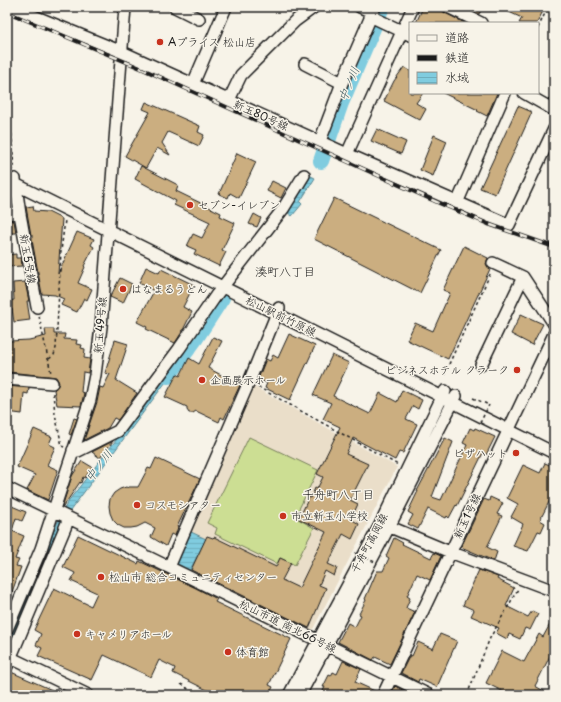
<svg xmlns="http://www.w3.org/2000/svg" width="561" height="702" viewBox="0 0 561 702" font-family="'Playpen Sans','Klee One',sans-serif">
	<style>
		.built { fill: #eadec9 }
		.garden { fill: #ccde93; stroke: #747d58 }
		.water { fill: url(#water-rules); stroke: #588691 }
		.lines { fill: none; stroke-linecap: round; stroke-linejoin: round }
		.river { stroke: #80ccdf; stroke-width: 16 }
		.building { fill: #cbae80; stroke: #1c1c1c }
		.minor-casing { stroke: #1c1c1c; stroke-width: 14 }
		.path { stroke: #1c1c1c; stroke-width: 1.5; stroke-dasharray: 3 3; stroke-linecap: butt }
		.minor { stroke: #f7f3e8; stroke-width: 11 }
		.rail-casing { stroke: #1c1c1c; stroke-width: 4 }
		.rail { stroke: #f7f3e8; stroke-width: 2.5; stroke-dasharray: 8; stroke-linecap: butt }
		.path-bridge { stroke: #1c1c1c; stroke-width: 1.5; stroke-dasharray: 3 3; stroke-linecap: butt }
		.poi-dot { fill: #c8321e; stroke: #f7f3e8; stroke-width: 1.5 }
		.labels { text-anchor: middle; stroke-width: 3; stroke-linejoin: round; paint-order: stroke }
		.poi-label { font-size: 11px; fill: #1c1c1c; stroke: #f7f3e8; text-anchor: start }
		.street-label { font-size: 11px; fill: #1c1c1c; stroke: #f7f3e8 }
		.water-label { font-size: 12px; font-style: italic; fill: #3f5a60; stroke: #f7f3e8 }
		.neighbourhood-label { font-size: 12px; fill: #1c1c1c; stroke: #f7f3e8 }
	</style>
	<defs>
		<pattern id="water-rules" width="6" height="5" patternUnits="userSpaceOnUse"><rect width="6" height="5" fill="#80ccdf"/><path d="M0 2.5h6" fill="none" stroke="#6eafbf"/></pattern>
	</defs>
	<rect width="100%" height="100%" fill="#f7f3e8"/>
	<filter id="ink" filterUnits="userSpaceOnUse"><feTurbulence type="fractalNoise" baseFrequency=".025" numOctaves="2"/><feDisplacementMap in="SourceGraphic" scale="8" xChannelSelector="R" yChannelSelector="G"/><feConvolveMatrix kernelMatrix="1 2 1 2 8 2 1 2 1" color-interpolation-filters="sRGB"/></filter>
	<g filter="url(#ink)">
		<path class="built" d="M251,385L397,467L313,629L306,630L236,597L237,594L231,591L228,592L173,565Z"/>
		<path class="garden" d="M249,437L318,470L295,517L314,528L295,565L280,558L277,564L215,534L217,528L207,523Z"/>
		<path class="water" d="M309,175L315,178L300,202L302,204L292,216L287,212Z
			M219,297L225,299L192,347L187,344Z
			M178,356L183,359L67,515L62,512L70,499L120,435Z
			M59,519L64,522L11,649L7,647V644Z
			M191,532L206,539L190,570L176,563Z"/>
		<g class="lines">
			<path class="river" d="M321,161L341,103L382,7
				M168,376L196,338L222,298"/>
		</g>
		<path class="building" d="M423,7H436L442,10L445,13L465,23H416Z
			M465,7H483L479,14Z
			M498,7H545L537,23H519L522,18Z
			M404,67L410,71V93H423L416,103L426,109L420,120L384,101L394,81Z
			M443,93H497L487,116L477,111L478,110Z
			M146,102L200,126L198,132L204,135L199,146L168,132L162,143L170,155L157,148L146,168L125,156L150,112L143,109Z
			M518,106L532,112L495,194L480,188Z
			M377,129L406,142L401,154L371,141Z
			M434,135L447,141L433,176L420,170Z
			M237,153L256,162L239,198L230,193L228,198L219,194Z
			M141,166L178,185L176,191L221,213L220,216L235,223L222,250L226,252L219,266L194,254L196,250L187,246L193,234L202,238L210,222L174,205L176,201L135,179Z
			M272,181L286,188L281,198L267,191Z
			M334,198L441,250L420,293L314,239Z
			M33,206L34,211L48,212L62,219L58,274L77,232L94,239L91,245L94,247L84,266L85,267L78,283L92,289L87,300L84,298L77,312L61,305L64,299L55,295L42,294L32,240V235H31L26,207Z
			M254,214L261,218L257,227L249,224Z
			M7,220L14,221L16,233H11L10,229H7Z
			M464,246L488,258L486,264L490,269L448,359L407,340L415,323L433,331L450,293L443,290Z
			M16,254V258H21L22,266L7,267V255Z
			M146,267L159,273L161,269L194,285L183,307L192,312L182,332L175,343L146,329L147,327L137,322L154,291L139,283Z
			M120,278L132,284L123,303L110,297Z
			M25,282L29,301H27L30,320L14,322L12,309H7V301L14,300L13,283Z
			M521,314L543,324L532,345L511,334Z
			M45,329H54V334H65L64,339L77,340L76,344L82,345L81,348L85,349L84,358L90,359L88,373L83,372L81,392L84,393L81,406L57,405L54,390L57,387L59,383L56,377L8,372L7,350H10V341L29,340L46,336Z
			M289,334L315,346L290,400L265,388L267,383L258,379L266,359L270,361L273,355L278,358Z
			M213,337L222,341L208,368L240,385L224,419L221,417L219,422L196,411L193,413H189L187,410V407L165,397L177,374L180,376L189,358L199,364Z
			M115,340L128,344L116,380L137,393L118,420L114,418L108,428L84,440L97,402L100,387L103,388L110,374L105,373Z
			M332,355L349,363L333,396L370,414L380,393L397,402L402,390L422,400L418,409L413,406L406,419L417,424L403,453L399,452L395,460L353,438L346,454L368,464L350,500L358,504L351,519L359,524L352,539L343,534L328,564L337,568L334,576L325,571L319,585L326,588L309,628L191,570L207,536L213,538L214,537L276,567L280,558L291,563L282,580L299,588L326,532L299,519L309,497L311,498L315,488L317,489L323,477L317,474L340,427L323,419L331,403L313,395Z
			M7,386L29,388L28,394L24,393L22,414L7,412Z
			M74,418L77,419L71,435L69,434Z
			M470,428L474,430L475,428L495,437L486,455L483,453L457,506L456,505L449,518L447,516L446,518L428,509L418,529L408,524L413,515L408,512L418,491H417L445,438L453,442L432,497L441,500L467,445L463,443Z
			M34,429L52,437L49,444L55,447L47,465L58,470L48,500L27,490L35,475L17,467Z
			M113,441L100,458L92,452Z
			M156,458L200,479L177,527H178L175,536L171,534L166,546L151,537L155,528L145,523L137,527L131,528H124L118,525L113,520L110,513L109,506L110,499L114,493L120,489L126,487L128,488V487H138L148,468L151,469Z
			M82,461L92,467L85,478L83,477L81,483L80,482L63,507H62L72,476Z
			M545,463L554,467V492L540,520L545,523L541,532L538,531L528,551L513,546L523,524L511,517L518,504L507,498L523,465L540,473Z
			M490,497L503,503L497,514L502,516L487,547L497,552L494,561L461,547L484,499L489,501Z
			M7,504L26,512L22,521L16,518L12,531L24,536L15,559L19,560L16,566L21,567L8,603Z
			M78,535L138,564L139,561L196,588L217,599L215,602L291,639L269,685L273,687L269,695H217L173,673L175,668L159,660L151,677L104,655L92,680L38,656L42,648L36,645L41,634L34,630L54,588L91,606L97,593L71,581L75,573L63,567Z
			M394,538L403,543L402,544L431,558L434,553L441,556L430,580L417,574L407,596L410,598L406,608L415,612L390,664L375,657L373,660L338,642L348,623L355,627L361,615L359,614L366,600L365,599L377,571H383L389,558L386,556Z
			M479,570L498,577L497,579L514,588L506,606L528,617L532,611L538,614L530,630L525,628L520,639L509,634L507,639L496,633L499,628L471,616L474,610L463,605Z
			M554,617V648L535,686L551,695H510L486,683L502,651L524,662L539,634L543,637Z
			M440,634L457,641L437,687L419,679L418,682L401,673L410,655L412,656L418,642L433,649Z
			M343,661L361,669L355,682L377,692L376,695H321L325,687H323L329,675L331,676L333,672L337,674Z
			M11,672L52,690L49,695H31L24,692L22,695H7V677L9,673Z
			M395,686L406,692L405,695H395L392,693Z"/>
		<g class="lines">
			<defs>
				<path id="minor" d="M12,7L122,52L347,154L509,225L554,129
					M175,7L199,19
					M360,7L372,12
					M448,7L481,23
					M370,16L410,35
					M305,64L342,83
					M193,84L226,7
					M524,93L554,110
					M229,100L241,75L295,21L314,7
					M320,141L342,83L375,7
					M347,154L413,7
					M15,179L20,214L37,307
					M7,180L277,314L554,453
					M457,203L505,93
					M7,213L20,214
					M523,277L554,324
					M481,365L523,277L493,263
					M7,379L52,383
					M73,450L78,451L118,431L179,349L217,294L283,209L304,175
					M7,488L143,554
					M383,524L450,552L554,591
					M148,557L429,695
					M169,567L249,382L279,308
					M7,629L41,549L90,400L95,375L101,327L125,7
					M7,656L88,695
					M7,666L67,523L70,520
					M289,695L381,523L445,391
					M300,695L389,527L456,396
					M383,695L554,334"/>
			</defs>
			<use href="#minor" class="minor-casing"/>
			<path class="path" d="M538,28L548,7
				M7,68L14,170
				M39,316L51,373
				M49,359L54,355L56,348L61,251L65,220
				M444,375L491,272
				M258,387L398,465
				M53,393L55,414L62,446L64,447
				M473,398L489,405
				M181,684L197,695
				M186,695L187,687
				M467,695L490,638L518,589"/>
			<use href="#minor" class="minor"/>
			<defs>
				<path id="rail" d="M7,12L138,67L439,203L488,224L554,247"/>
			</defs>
			<use href="#rail" class="rail-casing"/>
			<use href="#rail" class="rail"/>
			<path class="path-bridge" d="M480,423L489,405
				M355,553L375,562"/>
		</g>
	</g>
	<g class="poi-dot">
		<circle cx="160" cy="42" r="4"/>
		<circle cx="190" cy="205" r="4"/>
		<circle cx="123" cy="289" r="4"/>
		<circle cx="517" cy="370" r="4"/>
		<circle cx="202" cy="380" r="4"/>
		<circle cx="516" cy="453" r="4"/>
		<circle cx="137" cy="505" r="4"/>
		<circle cx="283" cy="516" r="4"/>
		<circle cx="101" cy="577" r="4"/>
		<circle cx="77" cy="634" r="4"/>
		<circle cx="228" cy="652" r="4"/>
	</g>
	<g class="labels">
		<g class="poi-label">
			<text x="168" y="46">Aプライス 松山店</text>
			<text x="198" y="209">セブン-イレブン</text>
			<text x="131" y="293">はなまるうどん</text>
			<text x="509" y="374" text-anchor="end">ビジネスホテル クラーク</text>
			<text x="210" y="384">企画展示ホール</text>
			<text x="508" y="457" text-anchor="end">ピザハット</text>
			<text x="145" y="509">コスモシアター</text>
			<text x="291" y="520">市立新玉小学校</text>
			<text x="109" y="581">松山市 総合コミュニティセンター</text>
			<text x="85" y="638">キャメリアホール</text>
			<text x="236" y="656">体育館</text>
		</g>
		<g class="street-label">
			<text transform="translate(261 115) rotate(24)" y="4">新玉80号線</text>
			<text transform="translate(28 259) rotate(80)" y="4">新玉5号線</text>
			<text transform="translate(281 316) rotate(26)" y="4">松山駅前竹原線</text>
			<text transform="translate(100 325) rotate(-85)" y="4">新玉49号線</text>
			<text transform="translate(467 516) rotate(-65)" y="4">新玉1号線</text>
			<text transform="translate(369 543) rotate(-62)" y="4">千舟町高岡線</text>
			<text transform="translate(288 626) rotate(26)" y="4">松山市道 南北66号線</text>
		</g>
		<g class="water-label">
			<text transform="translate(349 84) rotate(-67)" y="4">中ノ川</text>
			<text transform="translate(99 466) rotate(-53)" y="4">中ノ川</text>
		</g>
		<g class="neighbourhood-label">
			<text x="285" y="276">湊町八丁目</text>
			<text x="338" y="499">千舟町八丁目</text>
		</g>
	</g>
	<rect width="561" height="702" fill="none" stroke="#f7f3e8" stroke-width="24"/>
	<rect x="12" y="12" width="537" height="678" fill="none" stroke="#1c1c1c" stroke-width="1.5" filter="url(#ink)"/>
	<rect x="409" y="22" width="130" height="72" fill="#f7f3e8" stroke="#9f9d96"/>
	<rect x="417" y="35" width="20" height="6" fill="#f7f3e8" stroke="#9f9d96"/>
	<text x="445" y="42" font-size="12" fill="#1c1c1c">道路</text>
	<rect x="417" y="55" width="20" height="6" fill="#1c1c1c" stroke="#9f9d96"/>
	<text x="445" y="62" font-size="12" fill="#1c1c1c">鉄道</text>
	<rect x="417" y="72" width="20" height="12" fill="url(#water-rules)" stroke="#9f9d96"/>
	<text x="445" y="82" font-size="12" fill="#1c1c1c">水域</text>
</svg>
